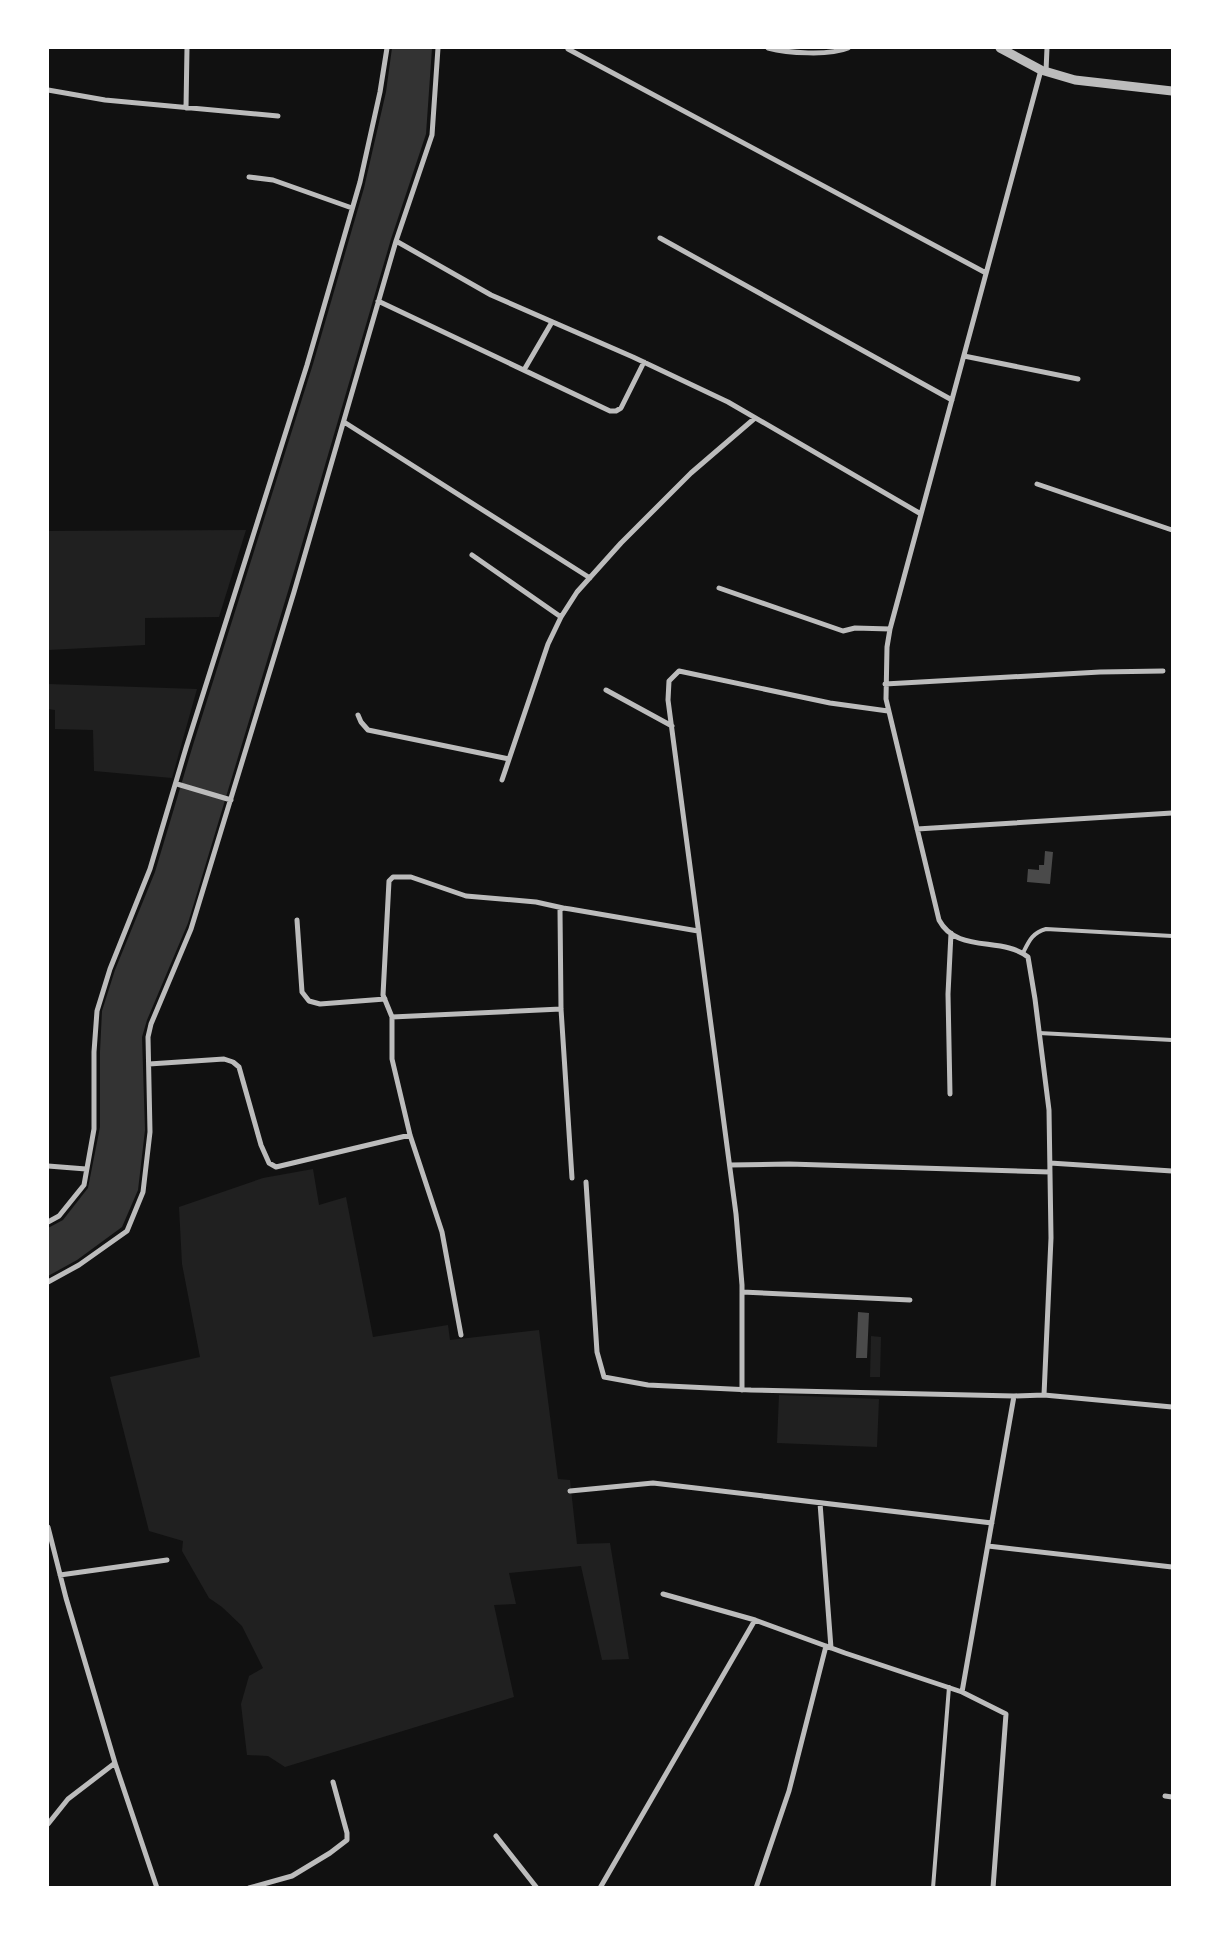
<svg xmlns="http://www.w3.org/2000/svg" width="1220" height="1935" viewBox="0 0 1220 1935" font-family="Raleway,sans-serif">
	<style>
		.green { fill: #202020 }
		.water { fill: #333 }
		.building { fill: #4a4a4a }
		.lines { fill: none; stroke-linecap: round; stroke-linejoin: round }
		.service { stroke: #bcbcbc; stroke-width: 4 }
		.minor { stroke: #bcbcbc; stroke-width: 5 }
		.tertiary { stroke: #bcbcbc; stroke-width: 9 }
	</style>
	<rect width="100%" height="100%" fill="#111"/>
	<path class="green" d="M246,530L219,617L145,618V645L48,650V531Z
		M48,684L197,689L172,778L94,771L93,730L55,729V710L48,709Z
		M313,1169L319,1205L346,1197L373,1337L448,1325L450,1340L539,1330L558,1479L570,1480L577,1544L610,1543L629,1659L602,1660L581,1566L509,1573L516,1604L494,1605L514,1697L285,1767L268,1756L247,1755L241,1704L249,1676L263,1668L242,1626L222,1607L209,1598L182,1551L183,1541L149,1531L110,1377L200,1357L182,1264L179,1207L263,1178Z
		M871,1336L881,1337L880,1377H870Z
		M779,1395L879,1399L877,1447L777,1443Z"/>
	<path class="water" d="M392,48H432L426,134L391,239L295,568L188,923L147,1020L142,1037L145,1130L138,1190L122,1227L77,1260L48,1276V1228L63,1220L88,1188L100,1127V1052L102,1011L115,970L155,872L193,745L313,364L364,188L386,92Z"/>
	<path class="building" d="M1045,851L1053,852L1050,884L1027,882L1028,869L1039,870V865H1044Z
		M858,1312L869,1313L867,1358H856Z"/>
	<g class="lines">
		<path class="service" d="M1023,953C1029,941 1032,933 1046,929L1172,936
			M1039,1033L1172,1040
			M933,1888L949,1687"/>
		<path class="minor" d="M768,48C787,53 829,56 848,48
			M568,49L986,273
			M1041,70L890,629L887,647L886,699L939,920C957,954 1002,936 1028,957L1035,999L1049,1110L1051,1238L1044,1395L1172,1407
			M1046,71L1047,48
			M48,90L105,100L278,116
			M186,108L187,48
			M249,177L273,180L352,208
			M660,238L952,400
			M396,241L491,295L633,357L728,402L921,514
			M378,301L610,411H616L621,408L644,362
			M964,356L1078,379
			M524,370L552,322
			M344,422L590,578
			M1037,484L1172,530
			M472,555L561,617
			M719,588L843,631L855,628L890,629
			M885,684L1100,672L1163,671
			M606,690L672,726
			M358,715L361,722L368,730L509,759
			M502,780L548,644L561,617L577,592L621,543L691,473L755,418
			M177,784L231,800
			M917,829L1172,813
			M297,920L302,992L309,1001L320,1004L385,999
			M392,1017L383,995L389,881L393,877H411L466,896L536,902L563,908
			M149,1064L224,1059L233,1062L239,1067L261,1145L269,1163L276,1167L410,1135
			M950,1094L948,994L951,933
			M1050,1163L1172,1171
			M730,1165L789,1164L1050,1172
			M48,1166L86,1169
			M572,1178L561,1009L560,910L563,908L570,909L698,931
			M586,1182L597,1352L604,1377L648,1385L751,1390L1014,1396L1044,1395
			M48,1222L59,1216L84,1185L94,1129V1052L97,1011L110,969L150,869L186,748L307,365L360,182L380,92L387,48
			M48,1282L79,1265L127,1231L143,1192L150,1132L148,1037L151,1024L191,929L294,592L396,241L432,135L438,48
			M742,1292L910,1300
			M461,1335L442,1232L410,1135L392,1059V1017L561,1009
			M742,1390V1285L736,1214L668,700L669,681L679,671L830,703L888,711
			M570,1491L653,1483L992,1523
			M820,1503L831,1648
			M48,1527L66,1598L115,1763L157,1888
			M988,1546L1172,1567
			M60,1575L167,1560
			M663,1594L755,1620
			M962,1692L1014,1396
			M1165,1796L1172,1797
			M48,1824L68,1799L115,1763
			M496,1836L537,1888
			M249,1888L292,1876L330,1853L347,1840V1833L333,1782
			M600,1888L755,1620L845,1653L962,1692L1006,1714L993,1888
			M756,1888L789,1791L826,1646"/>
		<path class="tertiary" d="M1000,48L1041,70L1075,80L1172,91"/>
	</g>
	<rect width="1220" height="1935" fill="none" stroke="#ffffff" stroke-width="98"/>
</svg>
